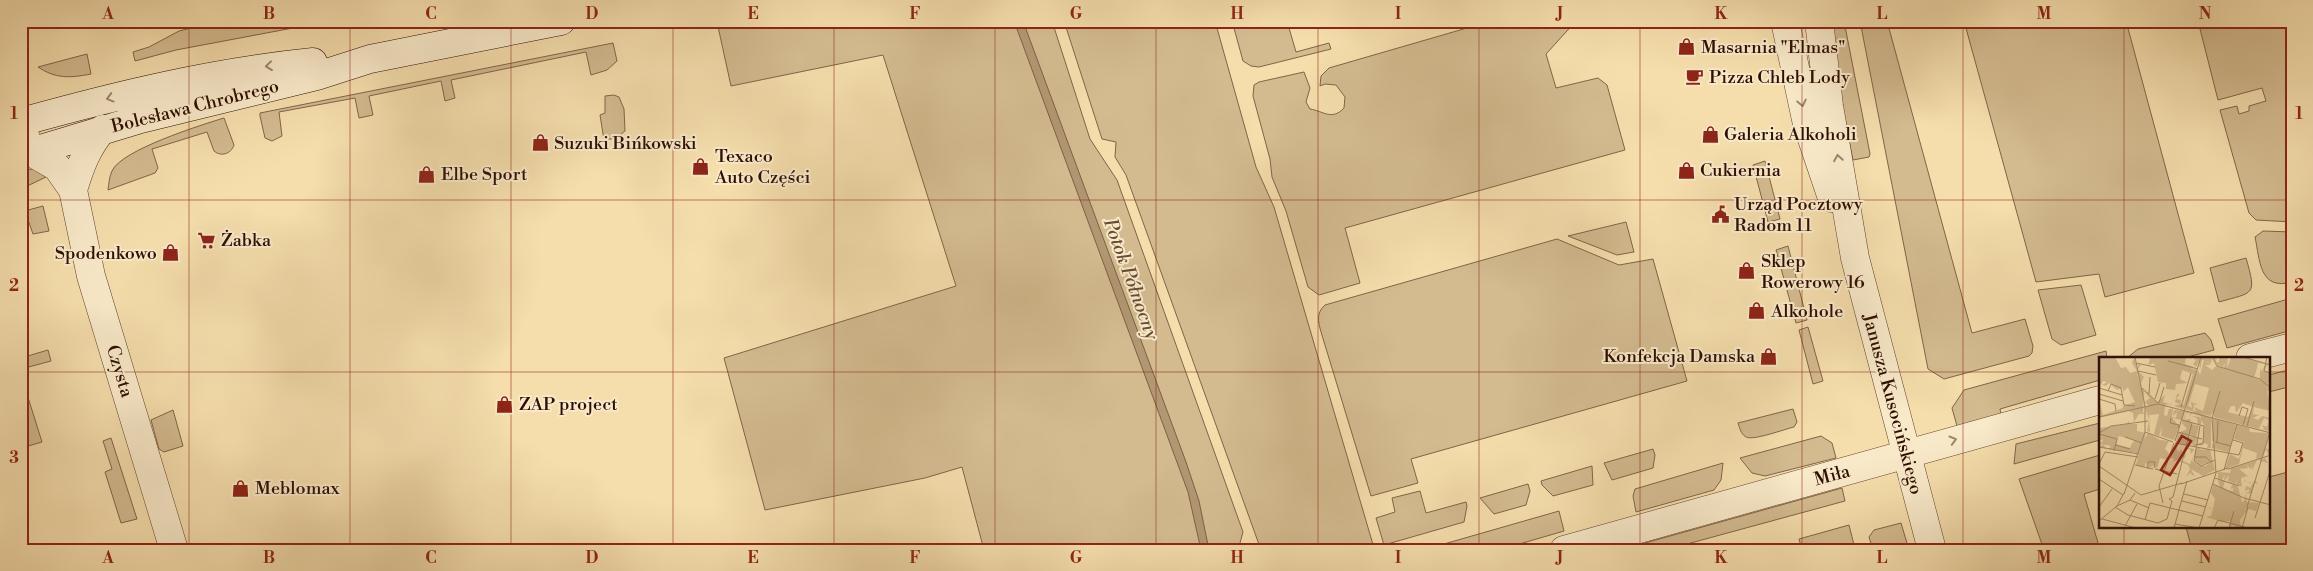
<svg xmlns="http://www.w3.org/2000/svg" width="2313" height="571" viewBox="0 0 2313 571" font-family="'Libre Bodoni',serif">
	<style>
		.green { fill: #d3ba8f; stroke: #806448 }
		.water { fill: #b19772; stroke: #7d6045 }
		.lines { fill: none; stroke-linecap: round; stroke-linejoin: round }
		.street-casing { stroke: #60422c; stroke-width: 29 }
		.secondary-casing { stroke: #2e0e02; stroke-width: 29 }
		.street { stroke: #f8e9c9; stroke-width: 28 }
		.secondary { stroke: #f8e9c9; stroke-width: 28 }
		.oneway { stroke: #9d866f }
		.grid { fill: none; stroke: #8f2418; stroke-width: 1; stroke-opacity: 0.55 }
		.labels { text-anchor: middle; stroke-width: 4; stroke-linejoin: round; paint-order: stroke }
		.poi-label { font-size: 18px; fill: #2e0e02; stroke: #f8e9c9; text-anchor: start }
		.street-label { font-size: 18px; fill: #2e0e02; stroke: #f8e9c9 }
		.water-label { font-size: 19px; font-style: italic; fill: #694c34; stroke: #f8e9c9 }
		.inset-road { fill: none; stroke: #a58a68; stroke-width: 1 }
		.view { fill: #8f2418; fill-opacity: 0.15; stroke: #8f2418; stroke-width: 2.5 }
		.inset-edge { fill: none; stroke: #2e0e02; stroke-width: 2.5 }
		.neatline { fill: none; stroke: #8f2418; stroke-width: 2 }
		.grid-label { font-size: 16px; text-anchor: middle; font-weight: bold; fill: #8f2418 }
	</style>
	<rect width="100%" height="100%" fill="#f5ddac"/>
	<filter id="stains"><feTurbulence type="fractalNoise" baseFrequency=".004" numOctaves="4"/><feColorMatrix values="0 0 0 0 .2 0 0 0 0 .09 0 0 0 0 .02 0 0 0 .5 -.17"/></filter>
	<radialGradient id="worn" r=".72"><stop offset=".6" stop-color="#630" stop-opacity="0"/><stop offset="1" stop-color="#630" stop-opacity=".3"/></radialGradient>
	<path class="green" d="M219,21H391L293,28L176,50L135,61L133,52L149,47L179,31Z
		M1052,21L1090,139L1117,180L1243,532L1238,550H984L962,467L925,478L765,510L724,358L956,286L883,55L731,86L717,22Z
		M1064,21H1215L1256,167L1274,207L1374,548L1368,550H1261L1126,175L1115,157L1116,142L1102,139Z
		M1232,21H1287L1296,52L1329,43L1331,49L1259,67L1251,66L1243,61Z
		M1491,21H1576L1546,54L1556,88L1598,78L1607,85L1625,150L1345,228L1360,283L1319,295L1308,287L1286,211L1272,177L1270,159L1253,96L1254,85L1259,82L1304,72L1310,88L1306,102L1310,109C1323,111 1332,121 1344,108L1345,97L1336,85L1325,84L1320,86L1321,76L1329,68Z
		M1830,21H1844L1870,154L1869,157L1853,160L1842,106Z
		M1860,21H1887L1972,333L2025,319L2033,346L2032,353L2029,356L1944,379L1928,369Z
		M1964,21H2126L2194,273L2105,297L2099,274L2036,282Z
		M2198,21H2292V222L2256,220L2249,213L2220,110L2237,106L2239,114L2249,111V106L2266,101L2262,88L2218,100Z
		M613,43L617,61L607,70L591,75L586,52L451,80L455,98L445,101L441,81L369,96L373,115L359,118L355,98L279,112L282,136L272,141L265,138L260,116V113Z
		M87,54L91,74C70,78 56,79 38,67Z
		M614,95L619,97L624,109L625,131L616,138L604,140L600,115L605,113V96Z
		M224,118L234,145C231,154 221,157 214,151L207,132L152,149L158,168L155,173L108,190C109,184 109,177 112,171C121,150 201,125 224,118Z
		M1765,161L1780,219L1768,222L1753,165Z
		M33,169L46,177L21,189V170Z
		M43,206L49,231L33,234L26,214L21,215V212Z
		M1626,222L1634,252L1617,255L1568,236Z
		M2263,231L2292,232V282C2259,291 2260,260 2255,237Z
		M1557,239L1619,265L1653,259L1687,381L1411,459L1418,483L1371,496L1321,332C1318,321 1316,313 1325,305Z
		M1788,246L1807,320L1796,323L1776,250Z
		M2246,258C2257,296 2254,292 2219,302L2210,268Z
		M2081,285L2096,335L2061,345L2052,339L2038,290Z
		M2292,298V330L2227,348L2218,319Z
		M1808,327L1823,381L1813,384L1799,330Z
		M2205,333L2211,340L2214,350L2184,358H2127L2138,349Z
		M48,350L51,361L21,369V358Z
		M2106,351L2107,358H2100V380L2000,409L2001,414L1957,426L1952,408L1964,390Z
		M2292,369V386L2269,392V375Z
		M21,375L42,442L21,448Z
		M1793,409L1797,422L1794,427C1785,429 1753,441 1746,437C1741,434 1740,429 1738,423Z
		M173,410L183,446L164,452L159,449L151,420Z
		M2100,423V440L2014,464L2016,444Z
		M1821,436L1832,443L1836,458L1765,476L1752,473L1740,458Z
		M111,438L137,519L121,523L105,472L112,469L103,441Z
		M1653,449L1655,455L1653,468L1612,480L1604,463Z
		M2100,455V489L2084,494L2100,550H2044L2019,479Z
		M1723,463L1721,480L1714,490L1636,512L1633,496L1635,489Z
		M1592,466L1593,485L1553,496L1542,485L1541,481Z
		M2292,471V550H2192L2186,527H2269V477Z
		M1528,484L1530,491L1526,505L1494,514L1480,498Z
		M1842,488L1845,501L1665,550H1649L1645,543Z
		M1420,491L1426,513L1466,502L1467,506L1464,522L1384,545L1376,518L1395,512L1392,498Z
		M1559,511L1564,531L1499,550H1423Z
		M1901,523L1909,550H1873L1869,537L1874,530Z
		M1849,525L1855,549L1802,550L1799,539Z"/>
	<path class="water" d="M1014,21H1023L1186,462L1199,501L1209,550H1201L1188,492Z"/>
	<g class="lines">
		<defs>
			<path id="street" d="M1785,21L1807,124L1832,198
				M1819,21L1829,106L1855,258L1932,550
				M21,125L31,152L57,167L73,190L91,276L174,550
				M73,190C80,167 87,147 103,129
				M2250,358L2292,347
				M1564,550L2100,400"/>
			<path id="secondary" d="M21,122C118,95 213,72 313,62
				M21,155L137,120L317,76L370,59L561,21"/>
		</defs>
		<use href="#street" class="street-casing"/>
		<use href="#secondary" class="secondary-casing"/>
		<use href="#street" class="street"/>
		<use href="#secondary" class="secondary"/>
	</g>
	<defs><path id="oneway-chevron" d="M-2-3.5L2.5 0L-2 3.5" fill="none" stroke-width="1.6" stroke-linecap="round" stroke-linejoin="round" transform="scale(1.25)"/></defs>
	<g class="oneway">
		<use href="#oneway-chevron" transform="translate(269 66) rotate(174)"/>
		<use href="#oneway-chevron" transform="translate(110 98) rotate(165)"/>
		<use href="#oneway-chevron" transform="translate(1802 103) rotate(78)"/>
		<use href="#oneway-chevron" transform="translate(1838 158) rotate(-99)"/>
		<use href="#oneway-chevron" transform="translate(1953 440) rotate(-16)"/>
	</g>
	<path class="grid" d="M189,21V550M350,21V550M511,21V550M673,21V550M834,21V550M995,21V550M1156,21V550M1318,21V550M1479,21V550M1640,21V550M1802,21V550M1963,21V550M2124,21V358M21,200H2292M21,372H2100M2269,372H2292M2124,527V550"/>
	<defs>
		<symbol id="shop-bare" viewBox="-9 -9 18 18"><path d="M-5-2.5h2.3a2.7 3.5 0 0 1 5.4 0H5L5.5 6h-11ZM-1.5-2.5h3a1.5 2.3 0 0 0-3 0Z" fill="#8f2418" stroke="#f8e9c9" stroke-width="2.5" paint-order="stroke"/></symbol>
		<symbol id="cafe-bare" viewBox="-9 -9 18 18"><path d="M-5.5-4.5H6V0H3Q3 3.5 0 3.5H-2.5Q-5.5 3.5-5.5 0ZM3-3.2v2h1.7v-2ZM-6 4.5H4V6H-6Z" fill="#8f2418" stroke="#f8e9c9" stroke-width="2.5" paint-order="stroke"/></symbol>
		<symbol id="civic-bare" viewBox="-9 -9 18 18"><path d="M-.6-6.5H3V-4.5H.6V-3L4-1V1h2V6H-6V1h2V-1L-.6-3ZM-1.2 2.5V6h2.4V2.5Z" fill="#8f2418" stroke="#f8e9c9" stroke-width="2.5" paint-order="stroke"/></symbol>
		<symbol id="supermarket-bare" viewBox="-9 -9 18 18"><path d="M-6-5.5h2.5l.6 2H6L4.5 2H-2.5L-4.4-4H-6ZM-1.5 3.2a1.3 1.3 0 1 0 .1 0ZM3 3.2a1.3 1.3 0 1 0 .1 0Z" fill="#8f2418" stroke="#f8e9c9" stroke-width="2.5" paint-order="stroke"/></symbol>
	</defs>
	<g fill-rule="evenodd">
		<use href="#shop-bare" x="1674" y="34" width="25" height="25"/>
		<use href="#cafe-bare" x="1682" y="64" width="25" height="25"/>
		<use href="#shop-bare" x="1698" y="122" width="25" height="25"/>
		<use href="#shop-bare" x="528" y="130" width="25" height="25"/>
		<use href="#shop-bare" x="688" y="154" width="25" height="25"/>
		<use href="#shop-bare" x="1674" y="158" width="25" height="25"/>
		<use href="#shop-bare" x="414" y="162" width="25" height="25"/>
		<use href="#civic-bare" x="1708" y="202" width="25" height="25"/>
		<use href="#supermarket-bare" x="194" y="228" width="25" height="25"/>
		<use href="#shop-bare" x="158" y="240" width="25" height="25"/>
		<use href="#shop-bare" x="1734" y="258" width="25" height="25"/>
		<use href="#shop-bare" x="1744" y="298" width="25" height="25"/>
		<use href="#shop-bare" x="1756" y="344" width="25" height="25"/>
		<use href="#shop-bare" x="492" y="392" width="25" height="25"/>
		<use href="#shop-bare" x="228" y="476" width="25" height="25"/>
	</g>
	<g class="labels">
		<g class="poi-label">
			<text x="1701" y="53">Masarnia "Elmas"</text>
			<text x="1709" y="83">Pizza Chleb Lody</text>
			<text x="1724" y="140">Galeria Alkoholi</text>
			<text x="554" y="149">Suzuki Bińkowski</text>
			<text x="715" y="162">Texaco<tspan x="715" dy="21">Auto Części</tspan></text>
			<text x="1700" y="176">Cukiernia</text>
			<text x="441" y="180">Elbe Sport</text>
			<text x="1734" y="210">Urząd Pocztowy<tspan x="1734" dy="21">Radom 11</tspan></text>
			<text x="221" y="246">Żabka</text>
			<text x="157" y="259" text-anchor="end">Spodenkowo</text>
			<text x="1761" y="267">Sklep<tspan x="1761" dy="21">Rowerowy 16</tspan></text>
			<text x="1771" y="317">Alkohole</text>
			<text x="1755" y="362" text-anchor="end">Konfekcja Damska</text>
			<text x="519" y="410">ZAP project</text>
			<text x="255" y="494">Meblomax</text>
		</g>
		<g class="street-label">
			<text transform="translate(195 106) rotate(-14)" y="6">Bolesława Chrobrego</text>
			<text transform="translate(120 371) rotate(73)" y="6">Czysta</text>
			<text transform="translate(1893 404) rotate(75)" y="6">Janusza Kusocińskiego</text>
			<text transform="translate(1832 475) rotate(-15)" y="6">Miła</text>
		</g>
		<g class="water-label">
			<text transform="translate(1132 279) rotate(70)" y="7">Potok Północny</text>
		</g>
	</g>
	<g transform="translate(2099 357)">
		<rect width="171" height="171" fill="#f5ddac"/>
		<path d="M0,0H16L22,11L27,10L31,16L38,14L33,6L35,0L39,12V7L42,8L38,13L45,20L42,26L39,17H38L43,32L48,36L51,34L49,37L58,45L66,38L64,45L74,48L66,47L69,50L66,49L65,58L68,59L70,52H74L70,49L74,51L73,60L77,61L78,55L74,59L75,53L86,54L83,63L73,61L80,69L75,83L62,79L63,69L60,79L55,77L60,57L50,58L51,75L48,74L50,63L46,50L50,49L46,45L51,41L45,34L44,56H46L47,63L46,57H40L35,65L34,56L29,54L0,61V43L4,58L24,51L23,44L24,49L36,45L31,35L28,36L31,35L29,30L24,35V31L18,33L10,26L7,29L3,28L8,25L4,24L0,32ZM47,0L87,1L86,7L95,10L91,11L98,13L97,19L99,13L101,18L105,3H103L101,13L100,4L97,10L94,7L98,2L95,4L96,0H101V5L102,0H112L114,6L112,3V7L106,4L112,8H106L113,13L117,9L125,11L123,22L126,6L124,10L118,8L113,0H119H118L117,5H120V0H129L128,11L132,0H144L166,7L159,6L158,11L163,12H164L167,7H169L165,13L158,11L155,21L161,23V13L171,16V25L168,27H170L171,30L166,28L171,33L168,34L171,54L155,50L154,57L160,58L154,61L159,63L163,59L171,61L170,74L162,72H165L163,68L168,70L170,63L165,61L160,72L115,60L114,55L111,59L101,56L112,61V91H108L109,88L104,85L102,88H97L96,83V91L93,87H89L93,90L77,85L79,76L88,72L83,66L87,55L88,54L90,56H87L85,63L91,62L92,67L100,69L97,80L90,77L88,79L98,81L97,87L104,85L106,69L102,63V67H99L98,61L93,59L101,60V63L102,59L93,56L91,59V55H95L87,52L89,42L85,52L75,49L81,47L76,45L78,37H81L77,42L82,43L83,38L81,47L85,48L94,17L75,10L83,13L81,22L89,26L77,27L76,33L67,32V26L59,25L55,6L49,8L51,2ZM96,27L110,31L104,54L95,50L97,54H94L95,47L98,48V47L92,45L93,51L89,49ZM144,46L154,50L149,60L129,55L132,49H136L137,56ZM114,61L137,67L130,66L137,68L131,91H128H131L129,95L113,91V87L117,86L113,84ZM30,64V67H38V74L47,76L45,82L49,76L61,83L70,84L66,92L70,96L68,103L61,101L58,112L55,108L50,111V104L48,111L47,105L45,110L37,108L40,96L14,93L9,92L12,90L10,88H4L8,92L0,89L4,88L0,86L3,85L4,82L0,84V80L4,79H0L1,71L27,67ZM20,79L35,83L34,88V84L31,91L17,87ZM138,68L150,71L151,75L170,76L166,91L171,93L170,98L167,92L163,100L157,102L158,96L144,91L140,107L126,112L131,97L140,102L145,85L135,82ZM77,86L74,94L77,90L79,95L83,92V97L86,90L95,92V93L92,97L91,92L87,91L84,94L87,96L86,101L83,100L82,103L91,107L95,97L93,104L101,109H106L114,104L101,108L95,103L96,93L100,90L102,92L98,93L111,92L116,113L104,119L92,112L96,120L91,116L87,120L91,112L89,108L78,103L74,105L75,101L69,102ZM166,101L169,106L162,104L161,108V103H158L153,113L152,106V112L147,107L149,111L140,112L150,120L146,119L145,123L149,125H152V129L156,123L159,127L155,126L152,137L146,135H150V132L146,134L147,129L152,131V126L145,124V119L142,122L143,130L137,127L139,122L136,127L129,124L130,118L125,124L126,117L123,123L119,121V115L117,121L119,115L131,116L132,112L127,113L156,104L161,102L163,103ZM119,123L126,124L124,130L127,133L134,134V131L131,132L134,127L139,130L143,145L146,143V136L148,145L160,146L157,154L149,152L141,163L142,171H135V168L130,171L131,164L123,165L122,169L123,165L107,160L112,159L114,152L110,151V150L114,152L116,142L112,136L114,128L121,130Z" fill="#d3ba8f" fill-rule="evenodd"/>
		<path class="inset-road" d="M36,0L46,49M113,0L118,9L161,22L172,32M144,0L172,8M168,0L165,14L172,16M69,4L99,12M37,6L56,10M39,14L57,18M0,31L23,38M43,31L59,46M9,34L12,27L22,31L25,48L36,49M0,37L24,44M50,37L51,20M0,42L16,47L17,54M56,42L61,26M60,46L65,30M82,50L92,16M140,59L143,50L149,52M0,60L59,47L172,76M72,61L71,66L80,68L79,71M83,63L105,69L104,87L96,88M144,68L149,52M101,69L95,104L102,109L116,103M148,69L155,44M46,75L74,85M79,75L103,82M0,76L12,69L49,64M0,77L18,82L15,94M26,80L43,86M76,84L102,0M116,85L132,89M118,85L119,64M76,86L140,98L144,86L134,83M16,88L31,92M0,90L40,97M95,100H107L112,105M0,107L6,95L39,100M36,108L54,112M0,109L42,138L83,126M49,112V105H56L55,111M56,112L78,117M129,112L172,98M125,113L138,67M116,121L140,129M0,122L24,138M82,127L129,111M114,127L145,141L172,148M25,137L46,75V49M85,137L109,143M31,143L50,151M83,144L107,150M51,146L104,159M64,146L60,129L75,86M18,149L31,143L36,136M0,150L13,132M16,150L29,158L59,166L68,162M148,150L171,75M156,161L172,111M3,162L37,171M68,162L73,144L70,142L74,140L93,66M1,163L18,149L25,136M46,163L51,146M76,167L100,171M26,169L38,147M75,171L88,124M100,171L117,116L113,61L121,34M115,171L119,163L149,171M130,171L135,154M143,171L149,150"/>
		<path class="view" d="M83,79L92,84L71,118L62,113Z"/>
		<rect width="171" height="171" class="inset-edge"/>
	</g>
	<rect width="2313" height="571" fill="none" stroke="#f5ddac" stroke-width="55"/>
	<rect x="28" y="28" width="2258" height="516" class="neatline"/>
	<g class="grid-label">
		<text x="108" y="19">A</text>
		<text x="269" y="19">B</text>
		<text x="431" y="19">C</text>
		<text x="592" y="19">D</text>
		<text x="753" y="19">E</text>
		<text x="915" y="19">F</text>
		<text x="1076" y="19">G</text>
		<text x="1237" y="19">H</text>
		<text x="1398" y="19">I</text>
		<text x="1560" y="19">J</text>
		<text x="1721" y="19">K</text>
		<text x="1882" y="19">L</text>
		<text x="2044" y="19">M</text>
		<text x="2205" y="19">N</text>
		<text x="14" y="119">1</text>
		<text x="2299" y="119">1</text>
		<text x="14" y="291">2</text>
		<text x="2299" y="291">2</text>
		<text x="14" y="463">3</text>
		<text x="2299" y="463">3</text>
		<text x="108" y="563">A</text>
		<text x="269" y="563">B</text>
		<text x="431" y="563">C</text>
		<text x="592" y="563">D</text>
		<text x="753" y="563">E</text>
		<text x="915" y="563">F</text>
		<text x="1076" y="563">G</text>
		<text x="1237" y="563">H</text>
		<text x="1398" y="563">I</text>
		<text x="1560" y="563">J</text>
		<text x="1721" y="563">K</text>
		<text x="1882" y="563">L</text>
		<text x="2044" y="563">M</text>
		<text x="2205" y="563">N</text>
	</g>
	<rect width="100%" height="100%" filter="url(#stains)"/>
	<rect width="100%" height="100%" fill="url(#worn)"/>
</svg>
